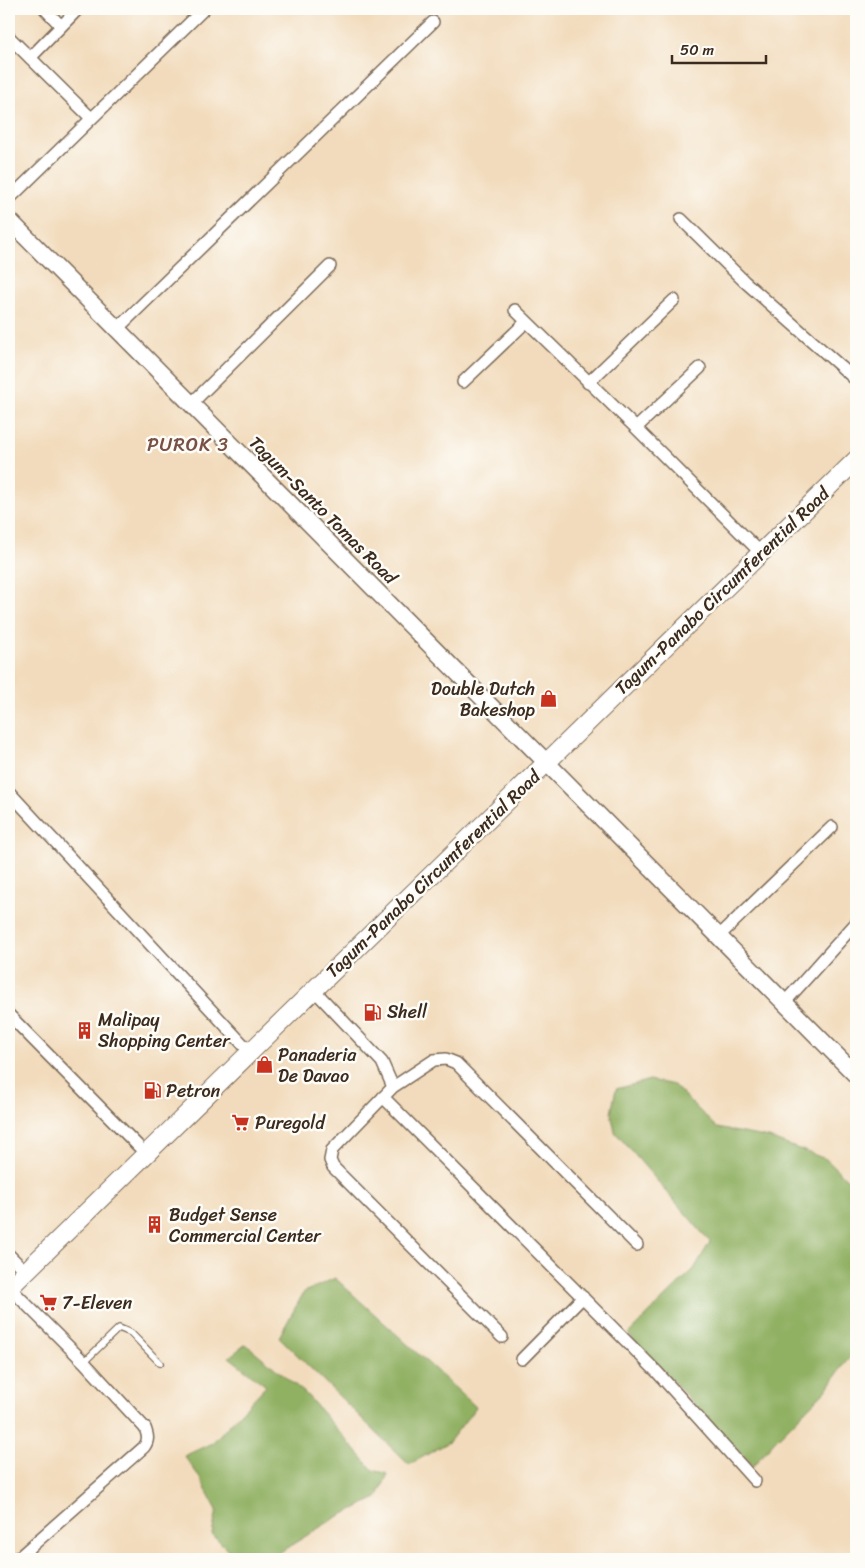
<svg xmlns="http://www.w3.org/2000/svg" width="865" height="1568" viewBox="0 0 865 1568" font-family="Sriracha,sans-serif">
	<style>
		.forest { fill: #90b062; stroke: #666d40 }
		.lines { fill: none; stroke-linecap: round; stroke-linejoin: round }
		.lane-casing { stroke: #7b6855; stroke-width: 8 }
		.street-casing { stroke: #7b6855; stroke-width: 14 }
		.secondary-casing { stroke: #7b6855; stroke-width: 19 }
		.primary-casing { stroke: #7b6855; stroke-width: 20 }
		.lane { stroke: #fff; stroke-width: 5.5 }
		.street { stroke: #fff; stroke-width: 11 }
		.secondary { stroke: #fff; stroke-width: 16 }
		.primary { stroke: #fff; stroke-width: 18 }
		.labels { text-anchor: middle; stroke-width: 5; stroke-linejoin: round; paint-order: stroke }
		.street-label { font-size: 18px; fill: #3b2a1e; stroke: #fdfcf7 }
		.poi-label { font-size: 18px; fill: #3b2a1e; stroke: #fdfcf7; text-anchor: start }
		.neighbourhood-label { font-size: 19px; letter-spacing: 1px; fill: #795045; stroke: #fdfcf7 }
	</style>
	<rect width="100%" height="100%" fill="#fdfcf7"/>
	<filter id="ink" filterUnits="userSpaceOnUse"><feTurbulence type="fractalNoise" baseFrequency=".02" numOctaves="2"/><feDisplacementMap in="SourceGraphic" scale="10" xChannelSelector="R" yChannelSelector="G"/><feConvolveMatrix kernelMatrix="1 2 1 2 8 2 1 2 1" color-interpolation-filters="sRGB"/></filter>
	<filter id="wash" filterUnits="userSpaceOnUse"><feTurbulence type="fractalNoise" baseFrequency=".0096" numOctaves="4" result="noise"/><feDisplacementMap in="SourceGraphic" scale="20" xChannelSelector="R" yChannelSelector="G"/><feGaussianBlur stdDeviation="1.12" result="paint"/><feColorMatrix in="noise" values="0 0 0 0 0 0 0 0 0 0 0 0 0 0 0 0 0 1.4 0 .05"/><feComposite in="paint" operator="in"/></filter>
	<g filter="url(#wash)">
		<rect width="100%" height="100%" fill="#f2dbbc"/>
		<path class="forest" d="M650,1080L674,1085L717,1128L769,1138L826,1159L856,1188V1351L846,1361L828,1388L774,1442L753,1466L628,1334L694,1269L710,1242L615,1132L611,1113L616,1089Z
			M335,1278L476,1407L449,1442L409,1465L279,1337L304,1292Z
			M246,1344L306,1394L373,1470L388,1474L377,1498L335,1518L282,1551L273,1559H237L212,1534L217,1510L198,1475L184,1456L212,1443L266,1386L229,1357Z"/>
	</g>
	<g filter="url(#ink)">
		<g class="lines">
			<defs>
				<path id="lane" d="M84,1362L119,1328L131,1333L160,1363"/>
				<path id="street" d="M45,9L61,26
					M9,37L91,118
					M30,58L78,9
					M9,199L204,9
					M681,219L744,281L856,380
					M515,310L636,428L761,553
					M117,329L433,22
					M463,382L526,322
					M588,383L674,300
					M191,404L330,266
					M636,428L700,368
					M9,792L251,1053
					M720,935L832,827
					M314,990L382,1062L393,1087L332,1150L330,1160L333,1167L502,1337
					M785,1002L856,923
					M9,1015L146,1154
					M393,1087L434,1060L446,1059L456,1063L637,1245
					M383,1097L657,1372L755,1481
					M9,1255L25,1271
					M9,1287L84,1362L145,1428C148,1436 149,1440 144,1447L17,1559
					M522,1359L583,1297"/>
				<path id="secondary" d="M9,220L856,1075"/>
				<path id="primary" d="M9,1288L856,460"/>
			</defs>
			<use href="#lane" class="lane-casing"/>
			<use href="#street" class="street-casing"/>
			<use href="#secondary" class="secondary-casing"/>
			<use href="#primary" class="primary-casing"/>
			<use href="#lane" class="lane"/>
			<use href="#street" class="street"/>
			<use href="#secondary" class="secondary"/>
			<use href="#primary" class="primary"/>
		</g>
	</g>
	<defs>
		<symbol id="shop-bare" viewBox="-9 -9 18 18"><path d="M-5-2.5h2.3a2.7 3.5 0 0 1 5.4 0H5L5.5 6h-11ZM-1.5-2.5h3a1.5 2.3 0 0 0-3 0Z" fill="#c8321e" stroke="#fdfcf7" stroke-width="2.5" paint-order="stroke"/></symbol>
		<symbol id="fuel-bare" viewBox="-9 -9 18 18"><path d="M-5.5-6h7V0h2V4h1.3V-2.5L3-4.5l.8-.8L6-3V5H2.5V1h-1V6h-7ZM-4.2-4.7v3.2H.2V-4.7Z" fill="#c8321e" stroke="#fdfcf7" stroke-width="2.5" paint-order="stroke"/></symbol>
		<symbol id="building-bare" viewBox="-9 -9 18 18"><path d="M-4-6H4V6H1V3H-1V6H-4ZM-2.5-4.3h1.7v1.8h-1.7ZM.8-4.3h1.7v1.8H.8ZM-2.5-1h1.7V.8h-1.7ZM.8-1h1.7V.8H.8Z" fill="#c8321e" stroke="#fdfcf7" stroke-width="2.5" paint-order="stroke"/></symbol>
		<symbol id="supermarket-bare" viewBox="-9 -9 18 18"><path d="M-6-5.5h2.5l.6 2H6L4.5 2H-2.5L-4.4-4H-6ZM-1.5 3.2a1.3 1.3 0 1 0 .1 0ZM3 3.2a1.3 1.3 0 1 0 .1 0Z" fill="#c8321e" stroke="#fdfcf7" stroke-width="2.5" paint-order="stroke"/></symbol>
	</defs>
	<g fill-rule="evenodd">
		<use href="#shop-bare" x="536" y="686" width="25" height="25"/>
		<use href="#fuel-bare" x="360" y="1000" width="25" height="25"/>
		<use href="#building-bare" x="72" y="1018" width="25" height="25"/>
		<use href="#shop-bare" x="252" y="1052" width="25" height="25"/>
		<use href="#fuel-bare" x="140" y="1078" width="25" height="25"/>
		<use href="#supermarket-bare" x="228" y="1110" width="25" height="25"/>
		<use href="#building-bare" x="142" y="1212" width="25" height="25"/>
		<use href="#supermarket-bare" x="36" y="1290" width="25" height="25"/>
	</g>
	<g class="labels">
		<g class="street-label">
			<text transform="translate(323 510) rotate(45)" y="6">Tagum-Santo Tomas Road</text>
			<text transform="translate(722 591) rotate(-44)" y="6">Tagum-Panabo Circumferential Road</text>
			<text transform="translate(433 874) rotate(-44)" y="6">Tagum-Panabo Circumferential Road</text>
		</g>
		<g class="poi-label">
			<text x="535" y="695" text-anchor="end">Double Dutch<tspan x="535" dy="21">Bakeshop</tspan></text>
			<text x="387" y="1018">Shell</text>
			<text x="98" y="1026">Malipay<tspan x="98" dy="21">Shopping Center</tspan></text>
			<text x="278" y="1061">Panaderia<tspan x="278" dy="21">De Davao</tspan></text>
			<text x="166" y="1097">Petron</text>
			<text x="255" y="1129">Puregold</text>
			<text x="169" y="1221">Budget Sense<tspan x="169" dy="21">Commercial Center</tspan></text>
			<text x="62" y="1309">7-Eleven</text>
		</g>
		<g class="neighbourhood-label">
			<text x="188" y="451">PUROK 3</text>
		</g>
	</g>
	<rect width="865" height="1568" fill="none" stroke="#fdfcf7" stroke-width="30"/>
	<path d="M672 55v8h94v-8" fill="none" stroke="#3b2a1e" stroke-width="2.5"/>
	<text x="680" y="55" font-size="15" fill="#3b2a1e" stroke="#fdfcf7" stroke-width="4" paint-order="stroke">50 m</text>
</svg>
